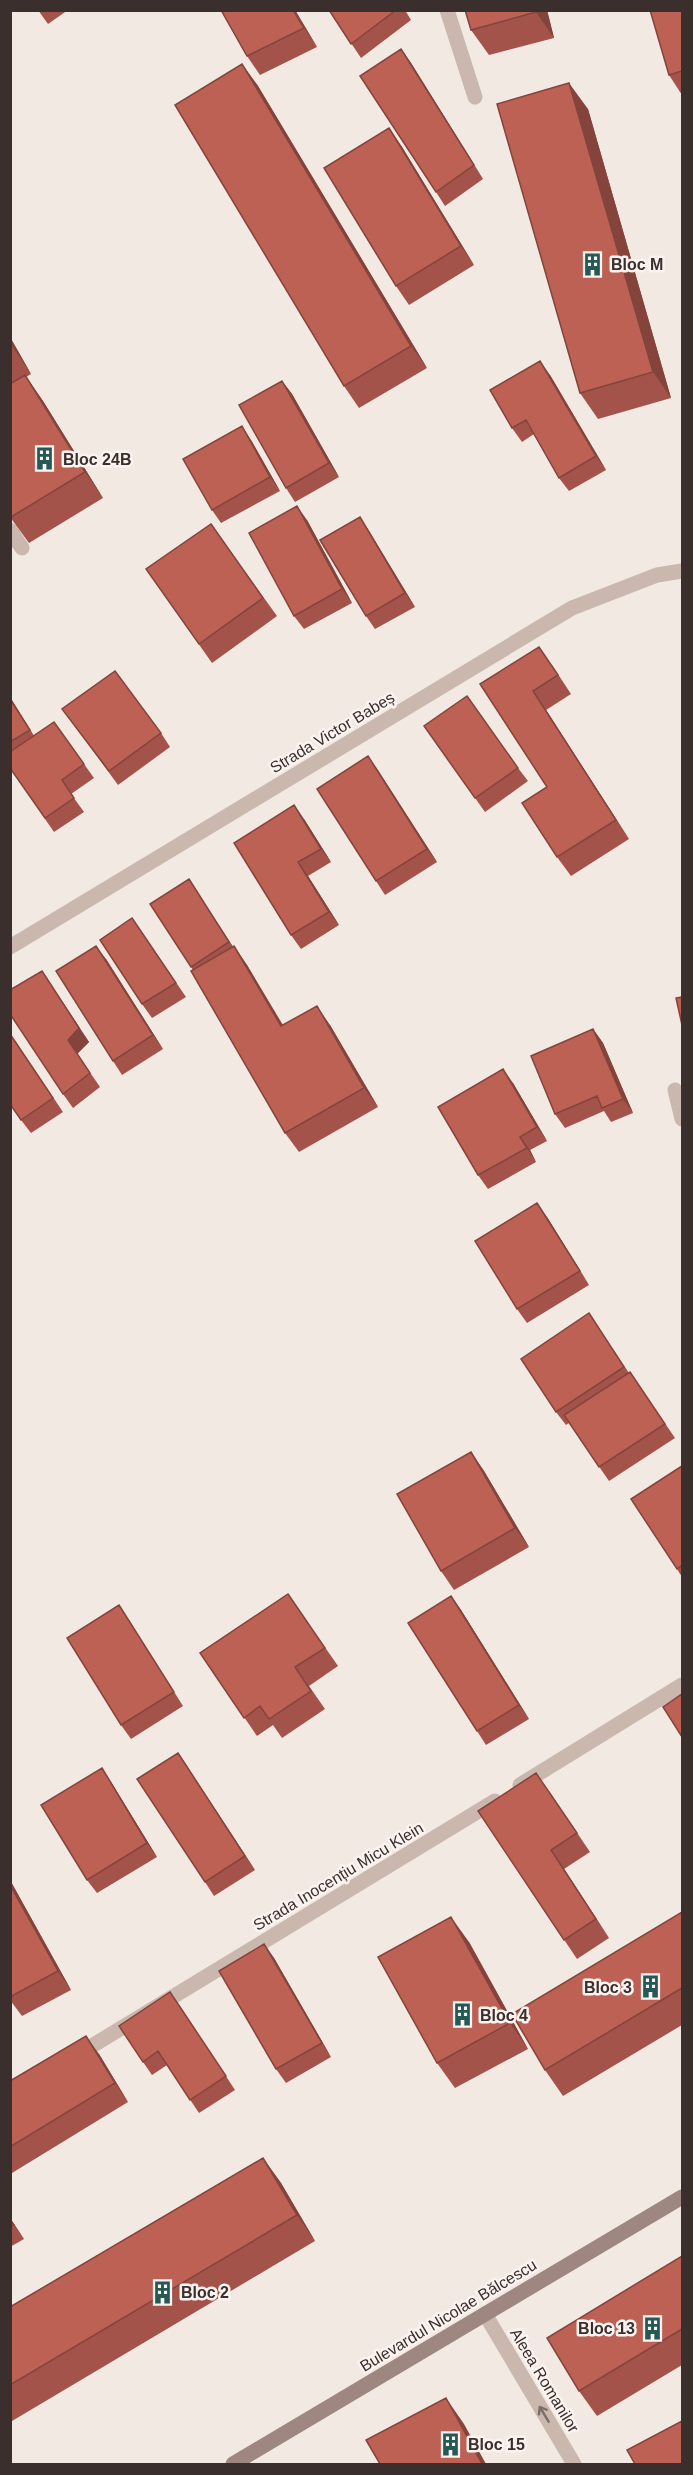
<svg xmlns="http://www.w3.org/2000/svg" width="693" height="2475" viewBox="0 0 693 2475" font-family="Helvetica,sans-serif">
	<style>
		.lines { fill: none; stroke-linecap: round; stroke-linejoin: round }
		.lane { stroke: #cab8af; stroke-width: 15 }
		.street { stroke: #cab8af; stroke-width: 15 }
		.secondary { stroke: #9e8780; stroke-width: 15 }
		.wall { fill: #a35349 }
		.shaded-wall { fill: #84443c }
		.building { fill: #bd6155; stroke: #84443c; stroke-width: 1.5 }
		.oneway { stroke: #7b6d67 }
		.labels { text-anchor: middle; stroke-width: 5; stroke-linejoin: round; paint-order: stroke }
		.poi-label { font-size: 16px; font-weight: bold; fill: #3a2f2c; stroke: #faf3ef; text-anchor: start }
		.street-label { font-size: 16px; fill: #3a2f2c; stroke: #faf3ef }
	</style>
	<rect width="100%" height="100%" fill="#f2e9e3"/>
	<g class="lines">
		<path class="lane" d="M447,10L475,97
			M675,1090L682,1119"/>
		<path class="street" d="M10,530L22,548
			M10,947L572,608L657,575L682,571
			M520,1785L682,1685
			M77,2055L495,1801
			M485,2314L574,2464"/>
		<path class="secondary" d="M233,2464L682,2197"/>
	</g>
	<path class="wall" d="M38,10H68L48,24Z
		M221,10H295L317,47L260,75L247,56Z
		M329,10H405L411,20L361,58Z
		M465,10H547L554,38L489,55L471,30Z
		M682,10V95L669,75Z
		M401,49L411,63L483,179L445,206L436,192Z
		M242,64L258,86L427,368L359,408L344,386Z
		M588,109L671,398L598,419L580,393Z
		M389,128L402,147L474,265L409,305L396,286Z
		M10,337L31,374L26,377L43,401L103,498L29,543L10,517Z
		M550,375L606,470L569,491L559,478L534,434L522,442L512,428Z
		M282,381L292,394L339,477L295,502L286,488Z
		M251,440L280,491L221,523L212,510Z
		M307,520L352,603L304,629L294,616Z
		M211,524L277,616L212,663L146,569Z
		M369,531L415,607L375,629L366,616Z
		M552,665L571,694L546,710L629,839L571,876L557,857L547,787L480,684Z
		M10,697L34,736L54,722L94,778L71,794L84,812L54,832L10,768Z
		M72,722L161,733L170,747L118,785Z
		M424,726L518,768L528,781L485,812Z
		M368,756L437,862L385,895L376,881Z
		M304,819L331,862L308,876L339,925L301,949L291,935Z
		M198,893L233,947L234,946L247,965L283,1025H330L378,1107L299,1152L285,1133L193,970L150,904Z
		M132,918L186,997L152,1018L142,1004Z
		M106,959L163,1049L122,1075L113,1061Z
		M42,971L89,1042L77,1054L100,1087L73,1108L63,1094Z
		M593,1029L603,1043L633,1113L611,1122L604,1111L565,1128L555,1114Z
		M10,1033L63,1112L31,1133L21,1120Z
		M513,1083L547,1141L530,1150L536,1162L488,1189L478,1175Z
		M547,1217L589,1285L527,1323L517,1309Z
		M589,1313L629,1373L630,1372L675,1438L609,1481L569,1423L566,1425L556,1412Z
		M471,1452L484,1471L529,1547L454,1590L441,1571Z
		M682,1466V1577L677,1569Z
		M288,1594L338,1666L309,1686L325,1709L282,1738L273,1725L257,1736L200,1653Z
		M451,1596L461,1610L529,1719L486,1745L477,1731Z
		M128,1619L183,1706L131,1739L121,1725Z
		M178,1753L255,1870L214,1896L205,1882Z
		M111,1782L157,1857L97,1893L87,1880Z
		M549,1791L590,1852L564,1869L609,1938L577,1959L478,1811Z
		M10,1880L71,1990L22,2016L10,2000Z
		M682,1912V2025L563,2096L545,2070Z
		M469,1942L528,2049L455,2088L437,2063Z
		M264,1944L274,1958L331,2057L286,2083L276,2069Z
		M180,2006L235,2090L199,2113L167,2065L152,2075L143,2062Z
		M99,2054L128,2102L12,2173L10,2170V2081Z
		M263,2158L281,2183L315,2241L12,2421L10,2418V2307Z
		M10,2218L24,2239L10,2247Z
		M682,2256V2365L597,2416L579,2391Z"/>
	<path class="shaded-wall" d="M293,10H295L317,47L304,28Z
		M536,10H547L554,38L536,12Z
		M401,49L411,63L483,179L474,165Z
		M242,64L258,86L427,368L411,346Z
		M569,83L588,109L671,398L653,372Z
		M389,128L402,147L474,265L461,246Z
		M10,337L31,374L10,343Z
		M540,361L550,375L606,470L596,456Z
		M25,375L43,401L103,498L85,472Z
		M282,381L292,394L339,477L329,463Z
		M242,426L251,440L280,491L270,477Z
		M297,506L307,520L352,603L342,589Z
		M360,517L369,531L415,607L405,593Z
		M533,691L546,710L629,839L616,820Z
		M10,697L39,744L10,699Z
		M368,756L378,770L437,862L427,849Z
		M294,805L304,819L331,862L321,849Z
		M298,862L308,876L339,925L329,912Z
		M189,879L198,893L239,956L229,942Z
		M96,946L106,959L163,1049L153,1035Z
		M234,946L247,965L294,1045L281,1026Z
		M42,971L89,1042L77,1054L100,1087L68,1040Z
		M317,1006L330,1025L378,1107L364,1088Z
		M593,1029L603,1043L633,1113L623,1099Z
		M503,1069L513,1083L547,1141L537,1127Z
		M520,1137L530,1150L536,1162L527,1148Z
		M537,1203L547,1217L589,1285L580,1271Z
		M471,1452L484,1471L529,1547L515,1528Z
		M451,1596L461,1610L529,1719L519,1705Z
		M178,1753L187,1766L255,1870L245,1856Z
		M102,1768L111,1782L157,1857L147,1843Z
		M551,1850L564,1869L609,1938L596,1919Z
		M10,1880L71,1990L58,1971L10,1885Z
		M451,1917L469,1942L528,2049L510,2023Z
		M264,1944L274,1958L331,2057L322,2043Z
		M86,2036L99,2054L128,2102L115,2083Z
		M263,2158L281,2183L315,2241L297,2215Z
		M10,2218L24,2239L10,2220Z
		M446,2398L464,2424L486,2464H482Z"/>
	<path class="building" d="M221,10H293L304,28L247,56Z
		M329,10H396L351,44Z
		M465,10H536V12L471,30Z
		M650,10H682V71L669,75Z
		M401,49L474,165L436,192L360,76Z
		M242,64L411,346L344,386L175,105Z
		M569,83L653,372L580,393L497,104Z
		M389,128L461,246L396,286L324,168Z
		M540,361L596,456L559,478L526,420L512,428L490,390Z
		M25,375L85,472L11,517L10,384Z
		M282,381L329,463L286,488L239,405Z
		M242,426L270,477L212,510L183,459Z
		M297,506L342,589L294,616L249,533Z
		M360,517L405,593L366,616L320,540Z
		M211,524L263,598L199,644L146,569Z
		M539,647L558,675L533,691L616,820L557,857L522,803L547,787L480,684Z
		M115,671L161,733L109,771L62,709Z
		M467,696L518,768L475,798L424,726Z
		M10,699L30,730L10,742Z
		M54,722L84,764L62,780L74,798L45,818L10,768V752Z
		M368,756L427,849L376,881L317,789Z
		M294,805L321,849L298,862L329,912L291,935L234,843Z
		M189,879L229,942L191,967L150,904Z
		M132,918L176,983L142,1004L100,940Z
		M96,946L153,1035L113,1061L56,971Z
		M234,946L281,1026L317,1006L364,1088L285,1133L191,971Z
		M42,971L79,1028L68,1040L90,1073L63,1094L10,1014V990Z
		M682,997V1025L676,998Z
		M593,1029L623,1099L602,1108L597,1096L555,1114L531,1056Z
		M10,1034L53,1098L21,1120L10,1104Z
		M503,1069L537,1127L520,1137L527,1148L478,1175L438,1107Z
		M537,1203L580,1271L517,1309L475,1241Z
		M589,1313L624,1367L556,1412L521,1359Z
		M630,1372L665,1424L599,1467L564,1415Z
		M471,1452L515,1528L441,1571L397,1494Z
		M682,1466V1565L677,1569L631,1499Z
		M288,1594L325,1648L295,1667L311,1691L269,1719L260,1706L244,1718L200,1653Z
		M451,1596L519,1705L477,1731L408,1623Z
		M119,1605L174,1692L121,1725L67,1638Z
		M682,1694V1737L663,1707Z
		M178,1753L245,1856L205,1882L137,1779Z
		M102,1768L147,1843L87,1880L41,1805Z
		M536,1773L577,1833L551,1850L596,1919L564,1940L478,1811Z
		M10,1885L58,1971L10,1997Z
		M682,1912V1988L545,2070L512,2014Z
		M451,1917L510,2023L437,2063L378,1957Z
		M264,1944L322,2043L276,2069L219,1971Z
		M170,1992L226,2076L190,2100L158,2051L143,2062L119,2026Z
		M86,2036L115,2083L10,2147V2081Z
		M263,2158L297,2215L10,2385V2307Z
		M10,2220L14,2225L10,2227Z
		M682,2256V2329L579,2391L547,2338Z
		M446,2398L482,2464H380L366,2440Z
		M682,2421V2464H635L627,2450Z"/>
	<defs><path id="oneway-shaft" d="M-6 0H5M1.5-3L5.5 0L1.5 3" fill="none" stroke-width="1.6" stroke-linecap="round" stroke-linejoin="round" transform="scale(1.5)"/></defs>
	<use class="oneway" href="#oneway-shaft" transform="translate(544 2414) rotate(-121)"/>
	<defs>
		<symbol id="building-bare" viewBox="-9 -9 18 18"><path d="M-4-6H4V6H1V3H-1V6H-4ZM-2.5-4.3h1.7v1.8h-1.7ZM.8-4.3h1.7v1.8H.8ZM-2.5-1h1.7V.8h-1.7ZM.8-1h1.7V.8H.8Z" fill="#245955" stroke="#faf3ef" stroke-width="2.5" paint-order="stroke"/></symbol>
	</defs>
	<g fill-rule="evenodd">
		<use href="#building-bare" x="576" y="248" width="33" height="33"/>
		<use href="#building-bare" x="28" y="442" width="33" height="33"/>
		<use href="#building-bare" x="634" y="1970" width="33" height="33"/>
		<use href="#building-bare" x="446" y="1998" width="33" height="33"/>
		<use href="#building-bare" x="146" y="2276" width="33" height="33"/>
		<use href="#building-bare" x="636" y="2312" width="33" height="33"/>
		<use href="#building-bare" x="434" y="2428" width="33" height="33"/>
	</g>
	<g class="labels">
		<g class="poi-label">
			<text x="611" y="270">Bloc M</text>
			<text x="63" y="465">Bloc 24B</text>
			<text x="632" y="1993" text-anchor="end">Bloc 3</text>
			<text x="480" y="2021">Bloc 4</text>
			<text x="181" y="2298">Bloc 2</text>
			<text x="635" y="2334" text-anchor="end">Bloc 13</text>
			<text x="468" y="2450">Bloc 15</text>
		</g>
		<g class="street-label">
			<text transform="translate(332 732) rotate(-31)" y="6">Strada Victor Babeș</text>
			<text transform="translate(338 1876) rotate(-31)" y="6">Strada Inocențiu Micu Klein</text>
			<text transform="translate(448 2315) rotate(-31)" y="6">Bulevardul Nicolae Bălcescu</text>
			<text transform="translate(545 2380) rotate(59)" y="6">Aleea Romanilor</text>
		</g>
	</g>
	<rect width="693" height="2475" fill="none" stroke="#3a2f2c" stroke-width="24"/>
</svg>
